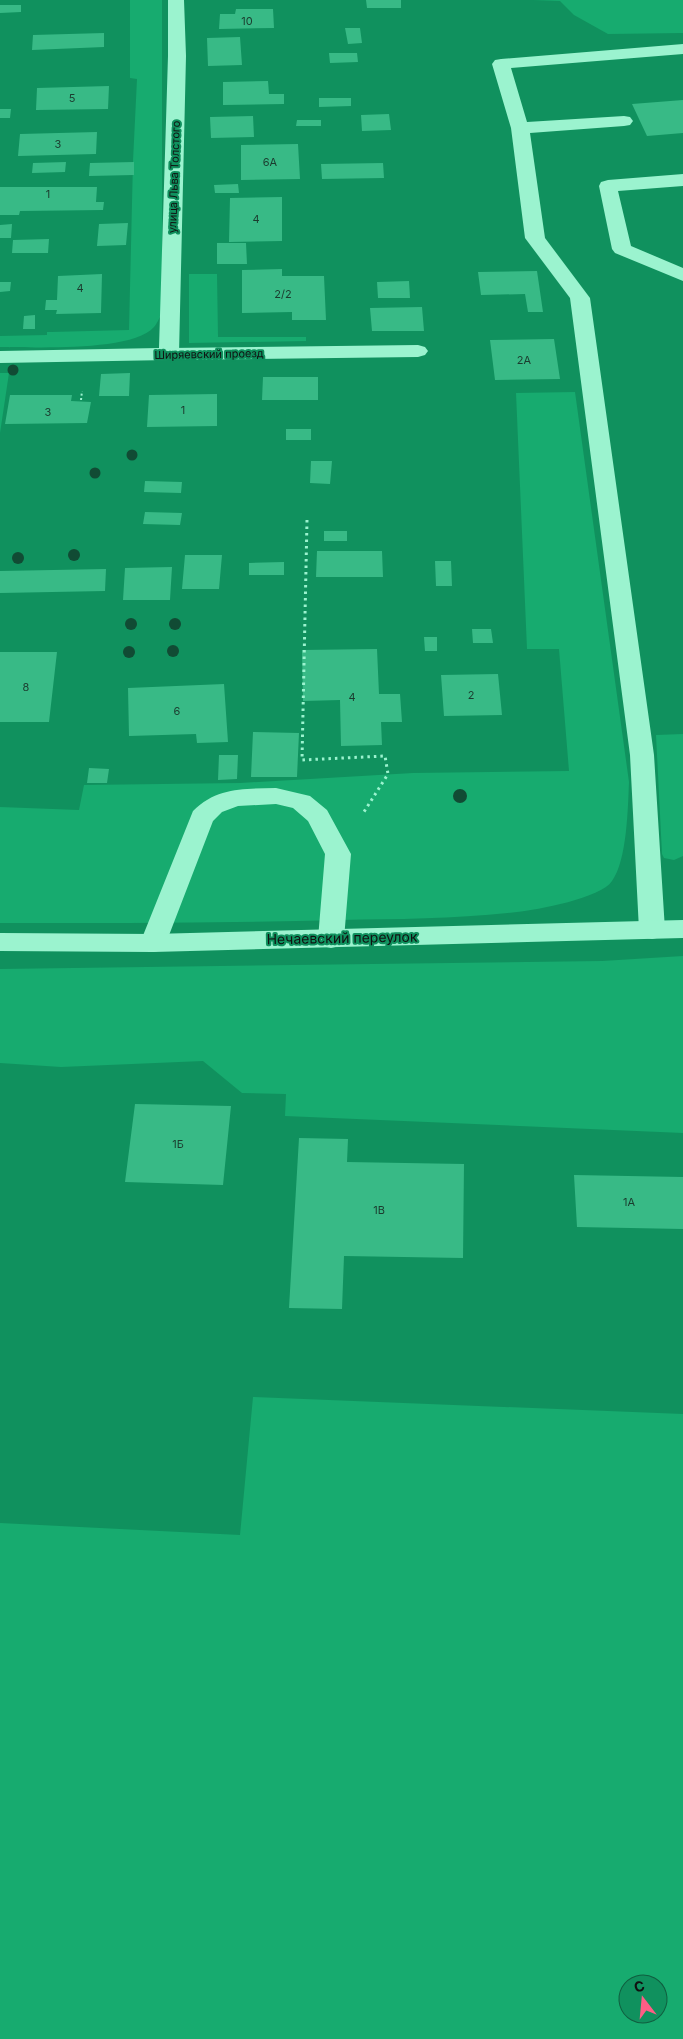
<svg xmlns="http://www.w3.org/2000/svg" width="683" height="2039" viewBox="0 0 683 2039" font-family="Inter,sans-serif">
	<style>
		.green { fill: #17ab6f; fill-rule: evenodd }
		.building { fill: #38ba86 }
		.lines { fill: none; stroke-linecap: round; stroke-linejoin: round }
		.path-far1 { stroke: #9bf3cf; stroke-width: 2; stroke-dasharray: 2 2.5; stroke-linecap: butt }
		.path { stroke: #9bf3cf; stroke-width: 3; stroke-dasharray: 2.5 4; stroke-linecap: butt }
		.lane { fill: #9bf3cf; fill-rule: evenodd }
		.street { fill: #9bf3cf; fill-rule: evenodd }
		.tree { fill: #114b34 }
		.labels { text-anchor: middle; stroke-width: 4; stroke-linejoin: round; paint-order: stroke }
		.number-label { font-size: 11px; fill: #1b3b2e }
		.far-street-label { font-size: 11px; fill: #111; stroke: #10915e }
		.street-label { font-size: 14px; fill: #111; stroke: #10915e }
	</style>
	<rect width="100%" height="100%" fill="#10915e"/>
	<path class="green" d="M130,0H162V314C159,318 157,324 154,327C132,352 34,347 0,347V336L47,335V332H51L129,330L133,161L137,79L130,78Z
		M533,0H683V33L608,34L574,15L560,1Z
		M189,274H217L218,337H306V341L189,343Z
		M0,373H9L0,433Z
		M575,392L629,782C628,807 627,861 612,881C601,898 537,910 517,912C458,919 399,919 340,920C226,923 113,923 0,923V807L79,810L84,785L240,783L413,773L569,771L559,649H527L516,393Z
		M683,734V856L674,860L664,858L662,854L656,735Z
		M683,956V1133L285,1116L286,1094L242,1093L203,1061L61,1067L0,1063V969L602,961Z
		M253,1397L683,1414V2039H0V1523L240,1535ZM628,1984H658V2014H628Z"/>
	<path class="building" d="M366,0H401V8H367Z
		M0,5H21V12L0,13Z
		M236,9H273L274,28L219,29L220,14H235Z
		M345,28H360L362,43L348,44Z
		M104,33V47L32,50L33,35Z
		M240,37L242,65L208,66L207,38Z
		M329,53H357L358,62L330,63Z
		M268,81L269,94H284V104L223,105V82Z
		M109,86L108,109L36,110L37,88Z
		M319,98H351V106L319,107Z
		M683,100V133L647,136L632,104Z
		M0,109H11L10,118H0Z
		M389,114L391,130L362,131L361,115Z
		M253,116L254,137L211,138L210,117Z
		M297,120H321V126H296Z
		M97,132L96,154L18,156L20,134Z
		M298,144L300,179L241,180V145Z
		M66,162L65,172L32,173L33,163Z
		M134,162V175L89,176L90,163Z
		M383,163L384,178L322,179L321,164Z
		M238,184L239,193H215L214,185Z
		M0,187H97L96,202H104L103,210L20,211L19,215H0Z
		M282,197V241L229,242L230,198Z
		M128,223L126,245L97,246L99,224Z
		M12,224L11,238H0V225Z
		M49,239L48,253H12L13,240Z
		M217,243H246L247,264H217Z
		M282,269V276H324L326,320H292V312L242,313V270Z
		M537,271L543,312H528L525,294L481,295L478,272Z
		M102,274L101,313L56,314L57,310H45L46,300H57L58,276Z
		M409,281L410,298H378L377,282Z
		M0,282H11L10,291L0,292Z
		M422,307L424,331H372L370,308Z
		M35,315V329H23L24,316Z
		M554,339L560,379L495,380L490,340Z
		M130,373L129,396H99L101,374Z
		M263,377H318V400H262Z
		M217,394V426L147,427L149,395Z
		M10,395H72L71,401L91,402L87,423L5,424Z
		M286,429H311V440H286Z
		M311,461H332L330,484L310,483Z
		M145,481L182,482L181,493L144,492Z
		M145,512L182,513L180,525L143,524Z
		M324,531H347V541H324Z
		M317,551H382L383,577H316Z
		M185,555H222L219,589H182Z
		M435,561H451L452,586H436Z
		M284,562V575H249V563Z
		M172,567L170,600H123L125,568Z
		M106,569L105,591L0,593V571Z
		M472,629H491L493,643H473Z
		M424,637H437V651H425Z
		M377,649L379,694H400L402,722H381L382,745L341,746L340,700L303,701L302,650Z
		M0,652H57L49,722H0Z
		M498,674L502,715L444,716L441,675Z
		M224,684L228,742L197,743L196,734L129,736L128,688Z
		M253,732L299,733L297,777H251Z
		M219,755H238L237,779L218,780Z
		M89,768L109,769L107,783H87Z
		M135,1104L231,1106L223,1185L125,1182Z
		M299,1138L348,1139L347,1162L464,1164L463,1258L344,1256L342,1309L289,1308Z
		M574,1175L683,1177V1229L577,1227Z"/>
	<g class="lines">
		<path class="path-far1" d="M81,400L82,391"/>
		<path class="path" d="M307,520L302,760L385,756L388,774L362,815"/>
		<path class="lane" d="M683,44V54L511,68L527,122L624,116L630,117L633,121L630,125L624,126L530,133L545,238L590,298L654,755L665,930L661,937L652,939L643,937L639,930L630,755L570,298L525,238L511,128L492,64L495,60L501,59Z
			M683,174V186L618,191L631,246L683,268V281L615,253L612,249L599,186L601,182L608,180Z
			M418,345L425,347L428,351L425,355L418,357L169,360L162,358L159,354L162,350L169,348Z
			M276,788L310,796L327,810L351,854L344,939L340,946L331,948L322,946L318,939L325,854L308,821L293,808L276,804L238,806L222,812L213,821L166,943L162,950L153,952L144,950L140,943L193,811C217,787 244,789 276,788Z"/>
		<path class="street" d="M168,0H184L186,56L179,354L176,358L169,360L0,363V351L159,348L168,56Z
			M683,920V938L153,952L0,951V933L153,934Z"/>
	</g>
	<g class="tree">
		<circle cx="13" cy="370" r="5.5"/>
		<circle cx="132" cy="455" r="5.5"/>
		<circle cx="95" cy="473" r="5.5"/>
		<circle cx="74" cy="555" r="6"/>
		<circle cx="18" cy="558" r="6"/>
		<circle cx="131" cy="624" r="6"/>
		<circle cx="175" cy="624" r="6"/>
		<circle cx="173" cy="651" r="6"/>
		<circle cx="129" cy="652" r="6"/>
		<circle cx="460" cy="796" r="7"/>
	</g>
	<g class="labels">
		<g class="number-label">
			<text x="247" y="25">10</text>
			<text x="72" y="102">5</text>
			<text x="58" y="148">3</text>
			<text x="270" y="166">6А</text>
			<text x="48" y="198">1</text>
			<text x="256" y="223">4</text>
			<text x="80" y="292">4</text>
			<text x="283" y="298">2/2</text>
			<text x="524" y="364">2А</text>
			<text x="183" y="414">1</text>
			<text x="48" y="416">3</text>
			<text x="26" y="691">8</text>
			<text x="471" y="699">2</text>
			<text x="352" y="701">4</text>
			<text x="177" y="715">6</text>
			<text x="178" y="1148">1Б</text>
			<text x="629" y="1206">1А</text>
			<text x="379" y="1214">1В</text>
		</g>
		<g class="far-street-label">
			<text transform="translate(174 177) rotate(-88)" y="4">улица Льва Толстого</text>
			<text transform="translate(209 354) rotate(-1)" y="4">Ширяевский проезд</text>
		</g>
		<g class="street-label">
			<text transform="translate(342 938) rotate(-1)" y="5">Нечаевский переулок</text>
		</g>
	</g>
	<g transform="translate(643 1999) rotate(344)"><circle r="24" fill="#10915e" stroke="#105e3f"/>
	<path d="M0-4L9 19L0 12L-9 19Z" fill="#ff5d85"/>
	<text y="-8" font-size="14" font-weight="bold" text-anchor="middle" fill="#111111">С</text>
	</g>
</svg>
